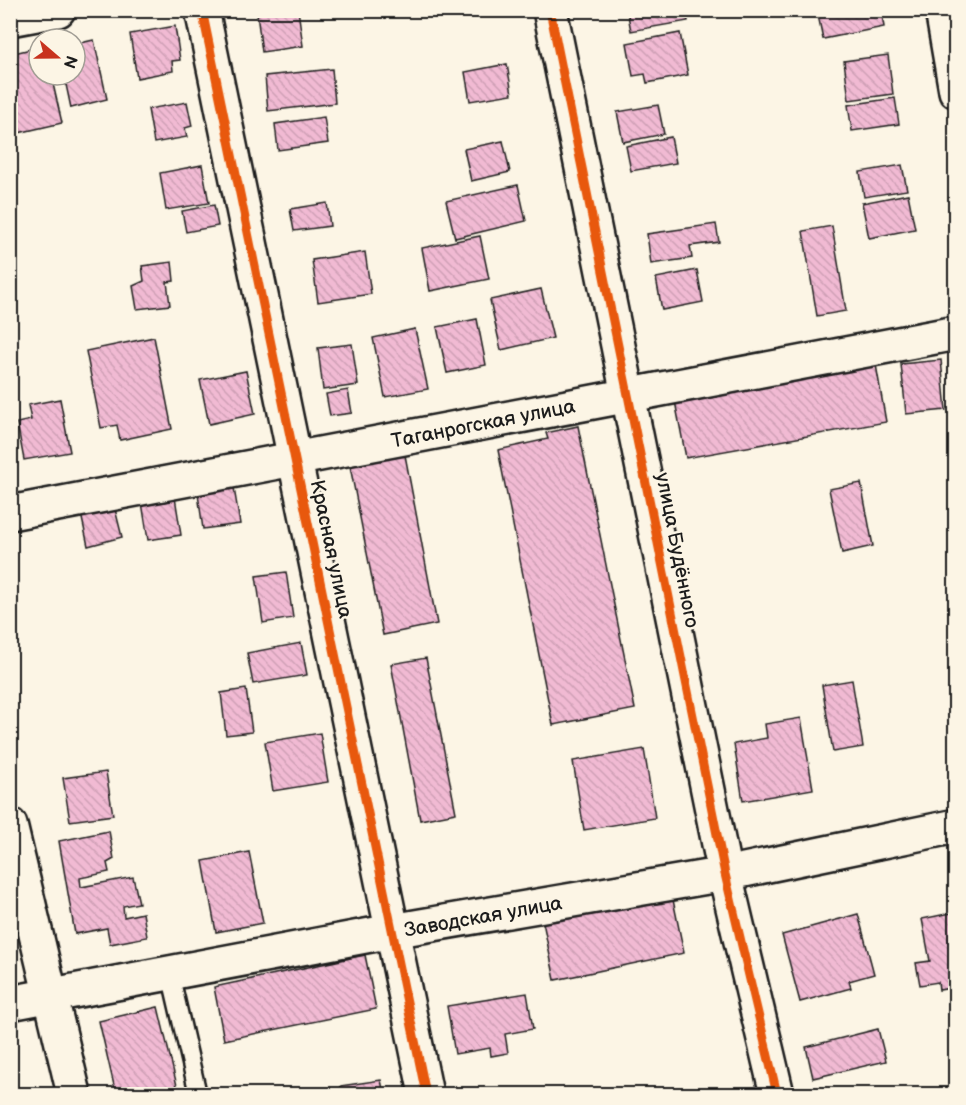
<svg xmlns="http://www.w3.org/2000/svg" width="966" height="1105" viewBox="0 0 966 1105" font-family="'Balsamiq Sans',sans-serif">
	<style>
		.building { fill: url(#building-back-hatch); stroke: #1c1c1c; stroke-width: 1.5 }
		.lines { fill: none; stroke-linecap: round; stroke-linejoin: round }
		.service-casing { stroke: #1c1c1c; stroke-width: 21 }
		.minor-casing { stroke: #1c1c1c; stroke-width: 38 }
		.tertiary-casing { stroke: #1c1c1c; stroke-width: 38 }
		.service { stroke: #fcf5e5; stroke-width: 16 }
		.minor { stroke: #fcf5e5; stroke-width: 33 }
		.tertiary { stroke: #fcf5e5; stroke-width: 33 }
		.cycleway-casing { stroke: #fcf5e5; stroke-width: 13 }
		.cycleway { stroke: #e8590c; stroke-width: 9 }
		.labels { text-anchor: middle; stroke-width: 5; stroke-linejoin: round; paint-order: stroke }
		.street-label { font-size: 20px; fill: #1c1c1c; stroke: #fcf5e5 }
	</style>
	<defs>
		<pattern id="building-back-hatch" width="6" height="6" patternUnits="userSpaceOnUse" patternTransform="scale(1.5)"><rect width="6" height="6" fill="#f1bad3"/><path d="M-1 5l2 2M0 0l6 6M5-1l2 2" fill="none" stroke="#ce9fb5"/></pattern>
	</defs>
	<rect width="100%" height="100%" fill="#fcf5e5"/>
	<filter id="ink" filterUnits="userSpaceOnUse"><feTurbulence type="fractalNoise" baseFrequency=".0167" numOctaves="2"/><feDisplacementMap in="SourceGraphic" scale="12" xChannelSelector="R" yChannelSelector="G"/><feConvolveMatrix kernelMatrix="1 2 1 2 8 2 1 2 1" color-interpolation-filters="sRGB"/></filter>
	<g filter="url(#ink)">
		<path class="building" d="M281,10H298L303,46L262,52L257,14Z
			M627,10H686L688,21L631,31Z
			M817,10H881L884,27L823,39Z
			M175,26L180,60L172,61L173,71L137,78L130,34Z
			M680,33L688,75L647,83L645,74L633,76L627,43Z
			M94,40L107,99L71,108L64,75H75V44Z
			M39,47V75H51L62,123L18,133L10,101V54Z
			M888,55L893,94L849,100L844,61Z
			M507,64L512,94L470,101L465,72Z
			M332,69L335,103L268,111L265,76Z
			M895,98L899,124L852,131L848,105Z
			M187,102L192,126L185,128L187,137L154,143L148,109Z
			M658,105L664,134L623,142L617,112Z
			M324,117L328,143L278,150L275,124Z
			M671,137L676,163L631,171L626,146Z
			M503,141L510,172L471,181L464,149Z
			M202,165L209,203L166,210L160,173Z
			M902,165L907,190L864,197L860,172Z
			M518,185L526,221L455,238L446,201Z
			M908,194L915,229L869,238L862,203Z
			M327,203L330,226L294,231L290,209Z
			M214,205L218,226L186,232L182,211Z
			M716,224L719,242L690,246L692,258L651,264L647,234Z
			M832,226L846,311L817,316L803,231Z
			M480,236L489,279L430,291L422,248Z
			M365,252L371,294L318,302L312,260Z
			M172,262L174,281L167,282L170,305L137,309L133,286L144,281L142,266Z
			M697,270L703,302L662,310L656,278Z
			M541,289L553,338L501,350L490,300Z
			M477,319L486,365L447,373L437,327Z
			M415,329L428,389L385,397L373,338Z
			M154,337L172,429L120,440L117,425L101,428L86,351Z
			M352,344L358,385L323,390L318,348Z
			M875,359L886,422L686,458L674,396Z
			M941,360L946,410L906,414L901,364Z
			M246,371L255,414L209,424L200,380Z
			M348,390L352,413L330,416L326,394Z
			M60,399L70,452L24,460L17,423L31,420L28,405Z
			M578,426L635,709L553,725L498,450L548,439L546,433Z
			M405,455L437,624L383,635L350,466Z
			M233,482L240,524L203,529L197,487Z
			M861,483L873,546L842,553L829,489Z
			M174,491L181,535L148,540L141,496Z
			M113,501L122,537L88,546L80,509Z
			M286,572L293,618L263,623L256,576Z
			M301,643L307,675L253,684L247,653Z
			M426,658L456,813L420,820L391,664Z
			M852,680L863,747L833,752L822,685Z
			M246,689L252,732L226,735L221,693Z
			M801,718L813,789L743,801L734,744L767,738L765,724Z
			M320,733L328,782L273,791L265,742Z
			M644,749L655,818L584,830L573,761Z
			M106,772L113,815L70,821L63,778Z
			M109,831L114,859L107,863L109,872L80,878L81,887L133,877L139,903L123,906L124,917L143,913L147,937L110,944L107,928L75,934L59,841Z
			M249,852L263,923L216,932L203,861Z
			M672,895L684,953L555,980L543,922Z
			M956,912V987L939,990L938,982L920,985L916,963L930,961L922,919Z
			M858,914L874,974L849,981L851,988L800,1002L782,935Z
			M365,955L376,1009L224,1040L214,987Z
			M527,993L533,1029L505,1034L508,1053L491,1056L490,1048L455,1054L447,1006Z
			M158,1007L179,1094H116L99,1021Z
			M878,1029L886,1061L813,1078L806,1047Z
			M381,1080L384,1094H339L341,1086Z"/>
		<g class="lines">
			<defs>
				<path id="service" d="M170,973L198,1094"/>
				<path id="minor" d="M202,10L426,1094
					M942,10L956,91
					M10,19L58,10
					M10,513L956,333
					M10,1003L392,931L725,874L956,826"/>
				<path id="tertiary" d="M550,10L725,874L777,1094
					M10,825L74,1094"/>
			</defs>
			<use href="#service" class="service-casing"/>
			<use href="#minor" class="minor-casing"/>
			<use href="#tertiary" class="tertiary-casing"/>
			<use href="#service" class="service"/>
			<use href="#minor" class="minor"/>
			<use href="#tertiary" class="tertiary"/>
			<defs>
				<path id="cycleway" d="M202,10L426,1094
					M550,10L725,874L777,1094"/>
			</defs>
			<use href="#cycleway" class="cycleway-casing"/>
			<use href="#cycleway" class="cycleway"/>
		</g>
	</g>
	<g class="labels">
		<g class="street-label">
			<text transform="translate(483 423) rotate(-11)" y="7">Таганрогская улица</text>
			<text transform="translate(332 549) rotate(78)" y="7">Красная улица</text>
			<text transform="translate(678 550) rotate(79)" y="7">улица Будённого</text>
			<text transform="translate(483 916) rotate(-10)" y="7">Заводская улица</text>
		</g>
	</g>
	<rect width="966" height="1105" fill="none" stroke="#fcf5e5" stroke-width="36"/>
	<rect x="18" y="18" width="930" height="1069" fill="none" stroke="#1c1c1c" stroke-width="2" filter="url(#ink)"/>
	<g transform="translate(57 57) rotate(110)"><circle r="28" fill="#fcf5e5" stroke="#a29e95" stroke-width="1.5"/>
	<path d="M0-4.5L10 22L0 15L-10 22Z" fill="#c8321e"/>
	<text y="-9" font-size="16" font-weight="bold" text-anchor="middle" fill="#1c1c1c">N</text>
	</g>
</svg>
